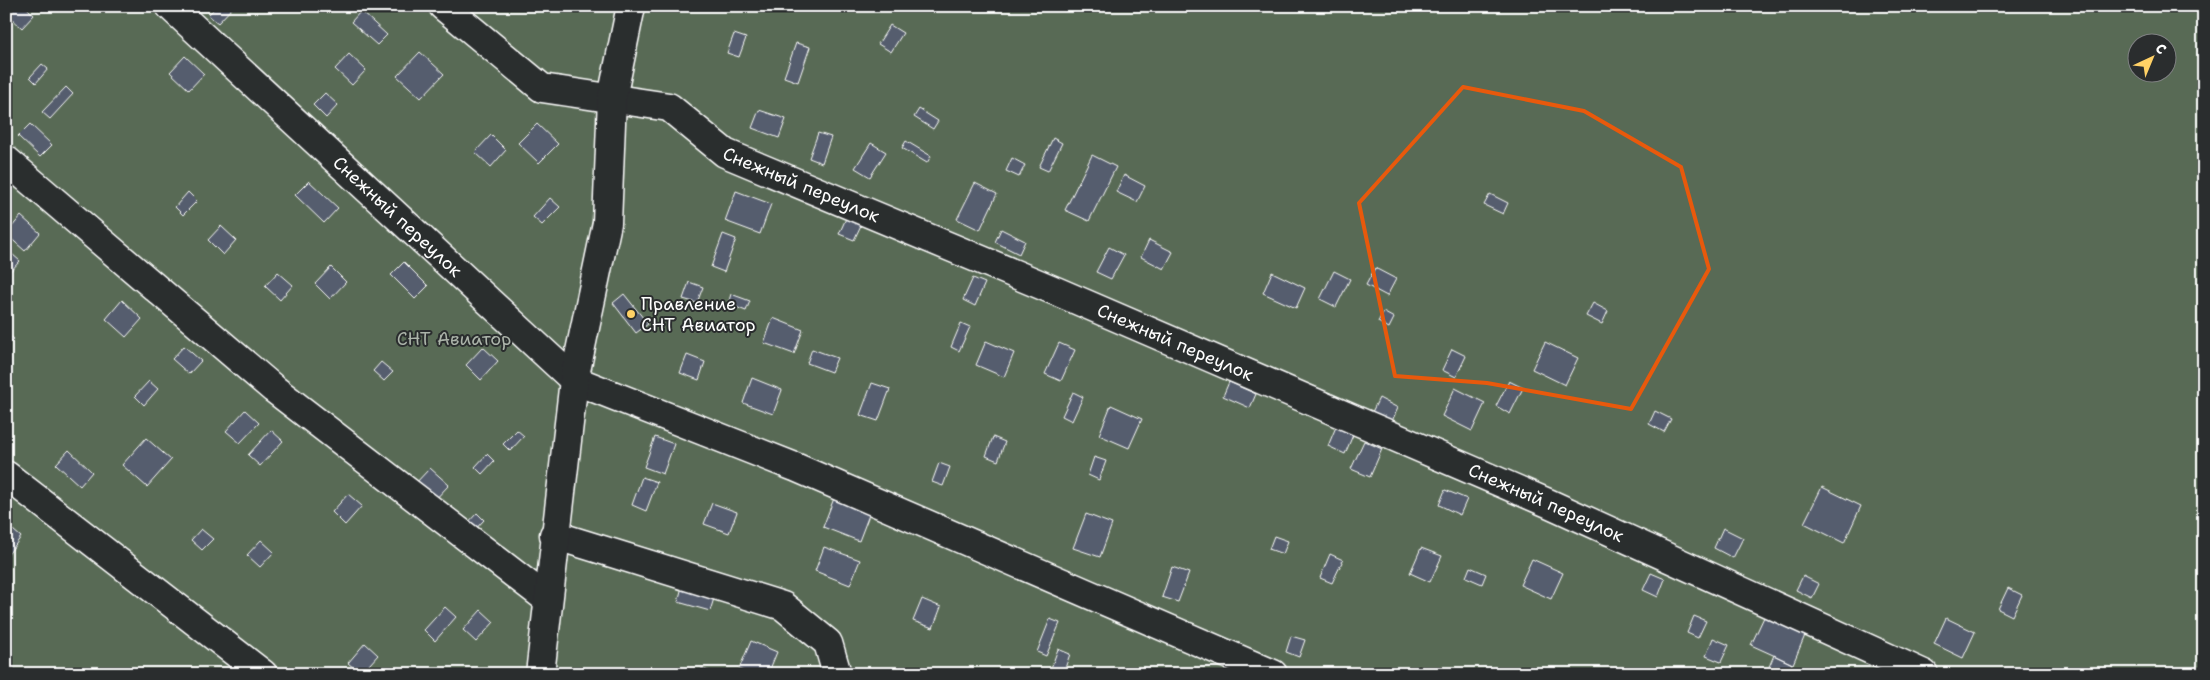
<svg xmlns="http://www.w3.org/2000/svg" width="2210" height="680" viewBox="0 0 2210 680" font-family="'Shantell Sans',sans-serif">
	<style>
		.green { fill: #586a54; stroke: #acb4aa; fill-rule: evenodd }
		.building { fill: #545d6e; stroke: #fff }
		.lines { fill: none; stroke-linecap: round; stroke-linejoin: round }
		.minor-casing { stroke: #fff; stroke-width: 31 }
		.minor { stroke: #2a2d2e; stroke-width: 28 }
		.marked { fill: none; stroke: #e8590c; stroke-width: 4; stroke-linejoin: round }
		.poi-dot { fill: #ffd166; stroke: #2a2d2e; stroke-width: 2 }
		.labels { text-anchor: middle; stroke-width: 4; stroke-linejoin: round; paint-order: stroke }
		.street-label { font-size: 18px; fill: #fff; stroke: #2a2d2e }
		.poi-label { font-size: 18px; fill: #fff; stroke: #2a2d2e; text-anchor: start }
		.park-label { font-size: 18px; fill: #acb4aa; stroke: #2a2d2e }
	</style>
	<rect width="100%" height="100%" fill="#2a2d2e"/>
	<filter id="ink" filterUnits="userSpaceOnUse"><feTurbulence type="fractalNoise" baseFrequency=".02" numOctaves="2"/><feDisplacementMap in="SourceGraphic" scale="10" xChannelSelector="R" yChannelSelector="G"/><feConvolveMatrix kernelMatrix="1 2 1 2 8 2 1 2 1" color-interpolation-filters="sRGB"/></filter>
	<g filter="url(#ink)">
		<path class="green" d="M6,6H2204V674H6ZM2138,42H2168V72H2138Z"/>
		<path class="building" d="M16,6H25L34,15L22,28L8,15Z
			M217,6H234L218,23L208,15Z
			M361,11L387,35L377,45L351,22Z
			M890,25L903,33L891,52L878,44Z
			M734,34L746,38L739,57L727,53Z
			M796,43L810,47L798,82L784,77Z
			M420,52L444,74L421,98L397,76Z
			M349,54L366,70L352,85L335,69Z
			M185,56L204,74L189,90L170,72Z
			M42,64L48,69L36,83L30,77Z
			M66,87L73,94L50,119L42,112Z
			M325,93L338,105L326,118L313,105Z
			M919,109L938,121L933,129L914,117Z
			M759,110L786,119L779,138L752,128Z
			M30,124L52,145L40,157L18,136Z
			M537,124L558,144L539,163L518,143Z
			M818,133L831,137L822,163L809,158Z
			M491,135L506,150L491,167L475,152Z
			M1053,138L1062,143L1048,171L1039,167Z
			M906,141L931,156L927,163L902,148Z
			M871,143L886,152L870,177L855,168Z
			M1092,155L1116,167L1089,221L1065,210Z
			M1012,158L1025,165L1019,177L1006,171Z
			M1124,175L1145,186L1137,202L1116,192Z
			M309,181L338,208L324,223L295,195Z
			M975,183L997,194L980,230L957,219Z
			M736,191L771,204L760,234L725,221Z
			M188,192L197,201L183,215L175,207Z
			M1490,194L1508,203L1503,214L1484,205Z
			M550,198L560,207L542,225L533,217Z
			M848,214L863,221L854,240L839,234Z
			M21,216L40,233L25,251L6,234Z
			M221,226L236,240L223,255L208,240Z
			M1001,229L1025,241L1019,254L995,242Z
			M723,234L736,239L724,272L711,267Z
			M1149,240L1173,252L1164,269L1141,257Z
			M1109,247L1124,255L1111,279L1096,272Z
			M12,254L20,261L6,276V260Z
			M404,262L428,286L415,299L391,275Z
			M331,267L346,282L330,299L315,284Z
			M1375,268L1396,279L1387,296L1366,285Z
			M1334,271L1350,279L1336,307L1320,299Z
			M278,272L293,285L280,300L265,286Z
			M1272,272L1305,288L1296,308L1263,293Z
			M973,278L985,283L975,306L963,300Z
			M689,282L703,287L697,303L683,299Z
			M624,294L648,324L636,333L613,303Z
			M731,294L750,301L746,311L728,304Z
			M122,300L142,319L126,337L106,319Z
			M1593,303L1608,311L1602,324L1586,316Z
			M1383,312L1394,318L1389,328L1378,322Z
			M773,318L803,330L794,354L764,343Z
			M961,323L970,327L959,351L951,347Z
			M6,333L14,339L6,347Z
			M986,341L1014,353L1004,377L976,365Z
			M1545,342L1578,358L1565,385L1532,369Z
			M1059,343L1075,350L1061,381L1045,374Z
			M184,346L201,361L189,374L172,359Z
			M483,347L498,361L481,380L466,365Z
			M812,349L837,358L831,372L807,363Z
			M1452,349L1466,356L1456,377L1442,370Z
			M687,355L705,362L699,380L680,373Z
			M381,362L393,372L384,381L373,371Z
			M752,378L782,390L773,414L743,403Z
			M149,381L158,389L144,405L135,396Z
			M1509,381L1523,388L1510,414L1496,406Z
			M1229,382L1256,394L1250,408L1223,396Z
			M872,383L890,389L878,421L860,415Z
			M1455,388L1485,403L1472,431L1442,416Z
			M1073,392L1083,397L1072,421L1062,416Z
			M1379,398L1398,408L1392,421L1372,412Z
			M1111,405L1142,419L1129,448L1099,435Z
			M245,410L259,423L240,443L226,431Z
			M1655,411L1671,419L1664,432L1649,424Z
			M1338,422L1355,430L1345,454L1328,446Z
			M271,430L283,441L260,466L248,455Z
			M517,430L524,436L510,451L503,444Z
			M655,437L674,444L663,474L644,467Z
			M993,437L1005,442L998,461L986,456Z
			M146,438L171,460L147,487L122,465Z
			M1364,441L1382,449L1370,477L1351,469Z
			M69,450L92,472L80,486L56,464Z
			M487,454L494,461L482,474L475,467Z
			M1094,457L1106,461L1099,480L1088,475Z
			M939,463L950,467L943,486L932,482Z
			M430,468L449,485L431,504L413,486Z
			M642,477L657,482L646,511L632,505Z
			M1822,487L1861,506L1844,543L1804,523Z
			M1445,490L1467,499L1460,515L1439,505Z
			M836,493L872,507L859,541L823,527Z
			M348,494L362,506L345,525L332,512Z
			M712,503L737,512L729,533L704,524Z
			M477,513L484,520L471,534L464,527Z
			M1086,514L1112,524L1100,557L1073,548Z
			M1723,528L1743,538L1733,558L1714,548Z
			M201,529L213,539L202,550L191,540Z
			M13,530L21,537L7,556L6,539Z
			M1274,536L1288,541L1283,554L1269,549Z
			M261,540L274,552L260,567L247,555Z
			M824,547L860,560L850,585L815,571Z
			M1421,548L1442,556L1430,582L1410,573Z
			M1330,554L1343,560L1332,583L1320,578Z
			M1532,559L1563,573L1551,599L1520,585Z
			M1172,567L1189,573L1178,602L1162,597Z
			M1470,567L1486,574L1482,584L1466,577Z
			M1651,573L1665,579L1658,597L1643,590Z
			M1803,576L1819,584L1812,598L1796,590Z
			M683,583L716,592L710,611L678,602Z
			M2008,588L2022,595L2012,616L1998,609Z
			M922,599L941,607L933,628L913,621Z
			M445,607L456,617L435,641L424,630Z
			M481,610L494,622L476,642L463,630Z
			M1765,615L1806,633L1793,664L1751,645Z
			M1694,616L1706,621L1698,638L1687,633Z
			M1946,618L1975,632L1963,658L1934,644Z
			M1050,619L1060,623L1046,656L1037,652Z
			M1291,636L1305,640L1299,657L1286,652Z
			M1713,638L1729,645L1721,662L1706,656Z
			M751,641L777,652L768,674H749L739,669Z
			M365,643L378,655L361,674L348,663Z
			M1058,649L1070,654L1063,674L1050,671Z
			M1774,655L1792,664L1787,674H1766Z
			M702,668L715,674H700Z"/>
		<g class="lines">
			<defs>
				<g id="minor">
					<path id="s1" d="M170,6L574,380L795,467L1273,674"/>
					<path id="s2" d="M443,6L542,88L669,107L725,153L1058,292L1548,503L1924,674"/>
					<path d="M6,160L274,389L547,599"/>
					<path d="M6,475L263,674"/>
					<path d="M554,535L783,606L828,643L837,674"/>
					<path d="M540,674L574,380L607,223L612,98L631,6"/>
				</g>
			</defs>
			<use href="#minor" class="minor-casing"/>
			<use href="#minor" class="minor"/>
		</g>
	</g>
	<path class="marked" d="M1463,87L1584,111L1681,167L1709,269L1631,409L1487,383L1395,376L1359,203Z"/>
	<circle class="poi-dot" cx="631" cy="314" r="5"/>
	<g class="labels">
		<g class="street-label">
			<text dy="6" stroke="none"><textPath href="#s2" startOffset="412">Снежный переулок</textPath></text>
			<text dy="6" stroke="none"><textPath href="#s1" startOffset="310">Снежный переулок</textPath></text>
			<text dy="6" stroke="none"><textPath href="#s2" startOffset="818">Снежный переулок</textPath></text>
			<text dy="6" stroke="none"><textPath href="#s2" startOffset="1222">Снежный переулок</textPath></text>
		</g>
		<g class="poi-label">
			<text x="641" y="310">Правление<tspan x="641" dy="21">СНТ Авиатор</tspan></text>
		</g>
		<g class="park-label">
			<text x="454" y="345">СНТ Авиатор</text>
		</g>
	</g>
	<rect width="2210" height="680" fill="none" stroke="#2a2d2e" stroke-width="25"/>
	<rect x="12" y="12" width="2185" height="655" fill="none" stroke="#fff" stroke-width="2" filter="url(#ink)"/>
	<g transform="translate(2152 58) rotate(44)"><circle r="24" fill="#2a2d2e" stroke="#7f8182"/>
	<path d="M0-4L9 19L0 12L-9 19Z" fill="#ffd166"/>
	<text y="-8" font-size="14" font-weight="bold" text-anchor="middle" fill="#ffffff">С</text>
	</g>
</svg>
